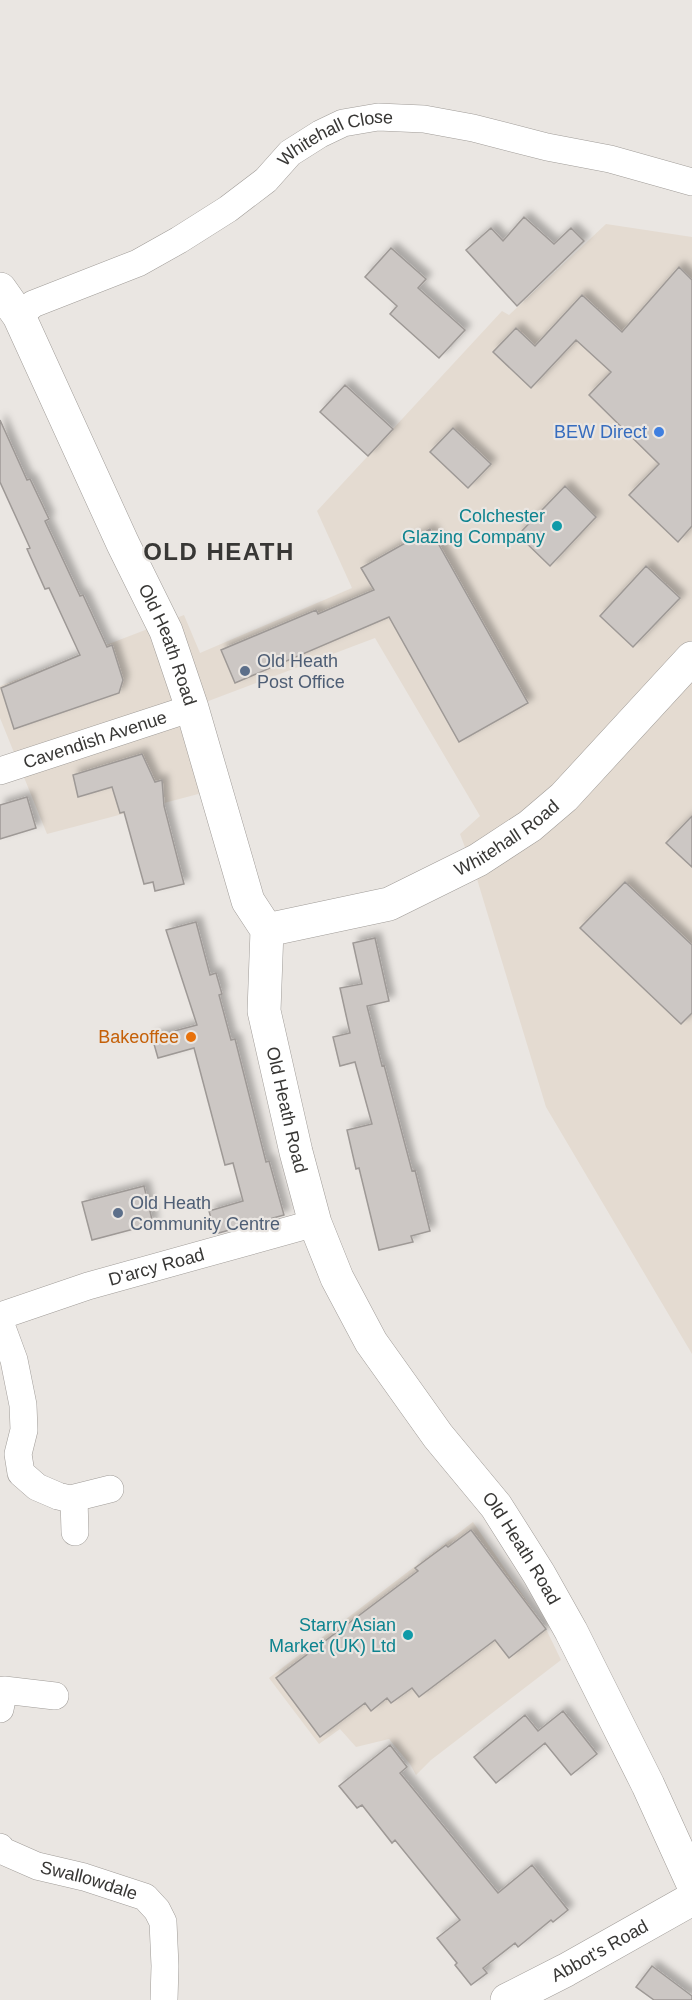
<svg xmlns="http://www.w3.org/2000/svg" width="692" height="2000" viewBox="0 0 692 2000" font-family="Helvetica,sans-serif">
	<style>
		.built { fill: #e4dbd1 }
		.building { fill: #ccc7c4; stroke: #9e9996; stroke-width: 1.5; filter: url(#shadow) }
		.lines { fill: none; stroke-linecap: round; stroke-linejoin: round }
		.minor-casing { stroke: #a09c98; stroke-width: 28 }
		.tertiary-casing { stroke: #a09c98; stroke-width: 34 }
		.minor { stroke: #fff; stroke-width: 27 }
		.tertiary { stroke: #fff; stroke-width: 33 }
		.shop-dot { fill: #3f7fe0; stroke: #eae6e2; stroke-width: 2 }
		.culture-dot { fill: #0f9aa8; stroke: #eae6e2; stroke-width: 2 }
		.service-dot { fill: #5c6f8a; stroke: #eae6e2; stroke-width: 2 }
		.food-dot { fill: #e8710a; stroke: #eae6e2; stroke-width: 2 }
		.labels { text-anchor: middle; stroke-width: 4.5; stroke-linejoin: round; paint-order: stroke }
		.street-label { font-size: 18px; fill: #383735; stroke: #eae6e2 }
		.shop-label { font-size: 18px; fill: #366cbe; stroke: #eae6e2; text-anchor: end }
		.culture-label { font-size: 18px; fill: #0d838f; stroke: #eae6e2; text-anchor: end }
		.service-label { font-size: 18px; fill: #4e5e75; stroke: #eae6e2; text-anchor: start }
		.food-label { font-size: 18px; fill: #c56008; stroke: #eae6e2; text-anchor: end }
		.district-label { font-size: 24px; font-weight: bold; letter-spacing: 1.5px; fill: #383735; stroke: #eae6e2 }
	</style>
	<defs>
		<filter id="shadow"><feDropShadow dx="5.5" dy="-5.5" stdDeviation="3" flood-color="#0004"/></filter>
	</defs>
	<rect width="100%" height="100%" fill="#eae6e2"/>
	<path class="built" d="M606,224L692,237V1354L546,1107L477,879L460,834L480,816L375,638L182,711L202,793L47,834L0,718V686L184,615L200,653L352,588L317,511L502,311L509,315Z
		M473,1522L546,1629L561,1660L431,1760L416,1775L410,1764L389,1739L356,1747L340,1729L319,1744L269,1678Z"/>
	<path class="building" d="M524,217L554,244L571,228L584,241L517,306L466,250L491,228L503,241Z
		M391,248L426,279L418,288L465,330L439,358L390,314L397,306L365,277Z
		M679,267L692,280V526L678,542L629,495L659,464L589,395L611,372L576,340L531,388L493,352L516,328L535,346L582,295L622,332Z
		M345,385L393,429L368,456L320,412Z
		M0,420L27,480L30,479L49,519L45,521L80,596L83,595L107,647L112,645L123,680L119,693L14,729L1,688L80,655L49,588L45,589L27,549L30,548L0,482Z
		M453,428L491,464L468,488L430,452Z
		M565,486L596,517L550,566L518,535Z
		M430,529L528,703L459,742L389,617L235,683L221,650L316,610L318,614L374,590L361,568Z
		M646,566L680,598L633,647L600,616Z
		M142,754L155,782L162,780L164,806L184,884L155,891L153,882L144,884L124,812L120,813L112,787L78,797L73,775Z
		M27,797L36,828L0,839V805Z
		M692,816V867L666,843Z
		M625,882L692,945V1013L681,1024L580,928Z
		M196,922L210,975L216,973L222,994L219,995L231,1040L235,1039L266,1162L269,1161L284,1215L215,1234L209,1211L243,1201L233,1163L225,1165L194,1048L158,1058L152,1037L197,1025L166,930Z
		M375,938L389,1001L367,1006L382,1066L384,1065L412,1171L415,1170L430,1231L411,1236L413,1242L379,1250L359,1168L356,1169L347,1130L372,1124L355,1062L340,1066L333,1037L350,1033L340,988L362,984L353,943Z
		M144,1186L153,1224L92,1240L82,1202Z
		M471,1530L546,1629L509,1658L495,1640L419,1697L412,1688L391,1703L387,1698L371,1711L365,1703L320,1737L276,1678L418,1571L415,1568L446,1545L448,1547Z
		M563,1711L597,1754L571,1775L545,1743L496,1783L474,1757L525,1715L538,1731Z
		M390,1745L407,1767L400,1773L498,1893L532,1865L568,1910L553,1922L551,1920L518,1947L515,1943L483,1968L487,1973L471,1985L455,1965L457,1963L437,1938L460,1920L395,1840L392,1843L362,1805L357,1808L339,1786Z
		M652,1966L692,1996V2000H654L636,1987Z"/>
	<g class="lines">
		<defs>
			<g id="minor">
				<path id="s1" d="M19,316L33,304L138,263L179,240L228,209L266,180L290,153L320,134L343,123L378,117L424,119L473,128L547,147L610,159L692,182"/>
				<path id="s2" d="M0,771L192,708"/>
				<path id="s3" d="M0,1316L88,1286L315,1223"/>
				<path d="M0,1322L14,1360L23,1405L24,1430L18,1454L21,1473L37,1487L58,1496L70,1499L110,1489"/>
				<path d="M70,1499H74L75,1532"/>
				<path d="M0,1709L4,1690L55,1696"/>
				<path id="s4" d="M0,1847L3,1851L37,1866L84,1877L145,1897L157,1910L163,1922L165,1966L164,2000"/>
			</g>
			<g id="tertiary">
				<path id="s5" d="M0,289L19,316L123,544L166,631L192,708L248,901L267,930L264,1011L296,1152L315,1223L337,1278L371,1342L438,1436L496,1506L539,1574L571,1631L648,1785L692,1882"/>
				<path id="s6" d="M267,930L389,904L478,860L530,826L564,797L692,658"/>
				<path id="s7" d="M507,2000L566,1970L692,1899"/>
			</g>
		</defs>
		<use href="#minor" class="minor-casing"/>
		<use href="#tertiary" class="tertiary-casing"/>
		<use href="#minor" class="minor"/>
		<use href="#tertiary" class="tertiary"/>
	</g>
	<circle class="shop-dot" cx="659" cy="432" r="6"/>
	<g class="culture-dot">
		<circle cx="557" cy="526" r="6"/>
		<circle cx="408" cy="1635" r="6"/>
	</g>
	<g class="service-dot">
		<circle cx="245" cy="671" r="6"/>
		<circle cx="118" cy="1213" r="6"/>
	</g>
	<circle class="food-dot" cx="191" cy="1037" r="6"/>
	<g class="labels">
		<g class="street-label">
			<text dy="6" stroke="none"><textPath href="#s1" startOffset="369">Whitehall Close</textPath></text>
			<text dy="6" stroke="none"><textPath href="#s5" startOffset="394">Old Heath Road</textPath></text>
			<text dy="6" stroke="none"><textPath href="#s2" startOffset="100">Cavendish Avenue</textPath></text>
			<text dy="6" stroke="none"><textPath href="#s6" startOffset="260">Whitehall Road</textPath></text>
			<text dy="6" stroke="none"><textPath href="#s5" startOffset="880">Old Heath Road</textPath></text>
			<text dy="6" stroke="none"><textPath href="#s3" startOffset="164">D'arcy Road</textPath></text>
			<text dy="6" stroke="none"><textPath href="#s5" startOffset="1384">Old Heath Road</textPath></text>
			<text dy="6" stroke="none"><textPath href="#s4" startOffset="96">Swallowdale</textPath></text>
			<text dy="6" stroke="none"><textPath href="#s7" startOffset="105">Abbot's Road</textPath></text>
		</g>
		<g class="shop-label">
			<text x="647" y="438">BEW Direct</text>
		</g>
		<g class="culture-label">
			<text x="545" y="522">Colchester<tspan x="545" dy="21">Glazing Company</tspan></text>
			<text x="396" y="1631">Starry Asian<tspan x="396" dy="21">Market (UK) Ltd</tspan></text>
		</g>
		<g class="service-label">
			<text x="257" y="667">Old Heath<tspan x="257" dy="21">Post Office</tspan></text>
			<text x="130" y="1209">Old Heath<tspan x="130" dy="21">Community Centre</tspan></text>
		</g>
		<g class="food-label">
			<text x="179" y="1043">Bakeoffee</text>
		</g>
		<g class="district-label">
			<text x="219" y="560">OLD HEATH</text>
		</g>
	</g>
</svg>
